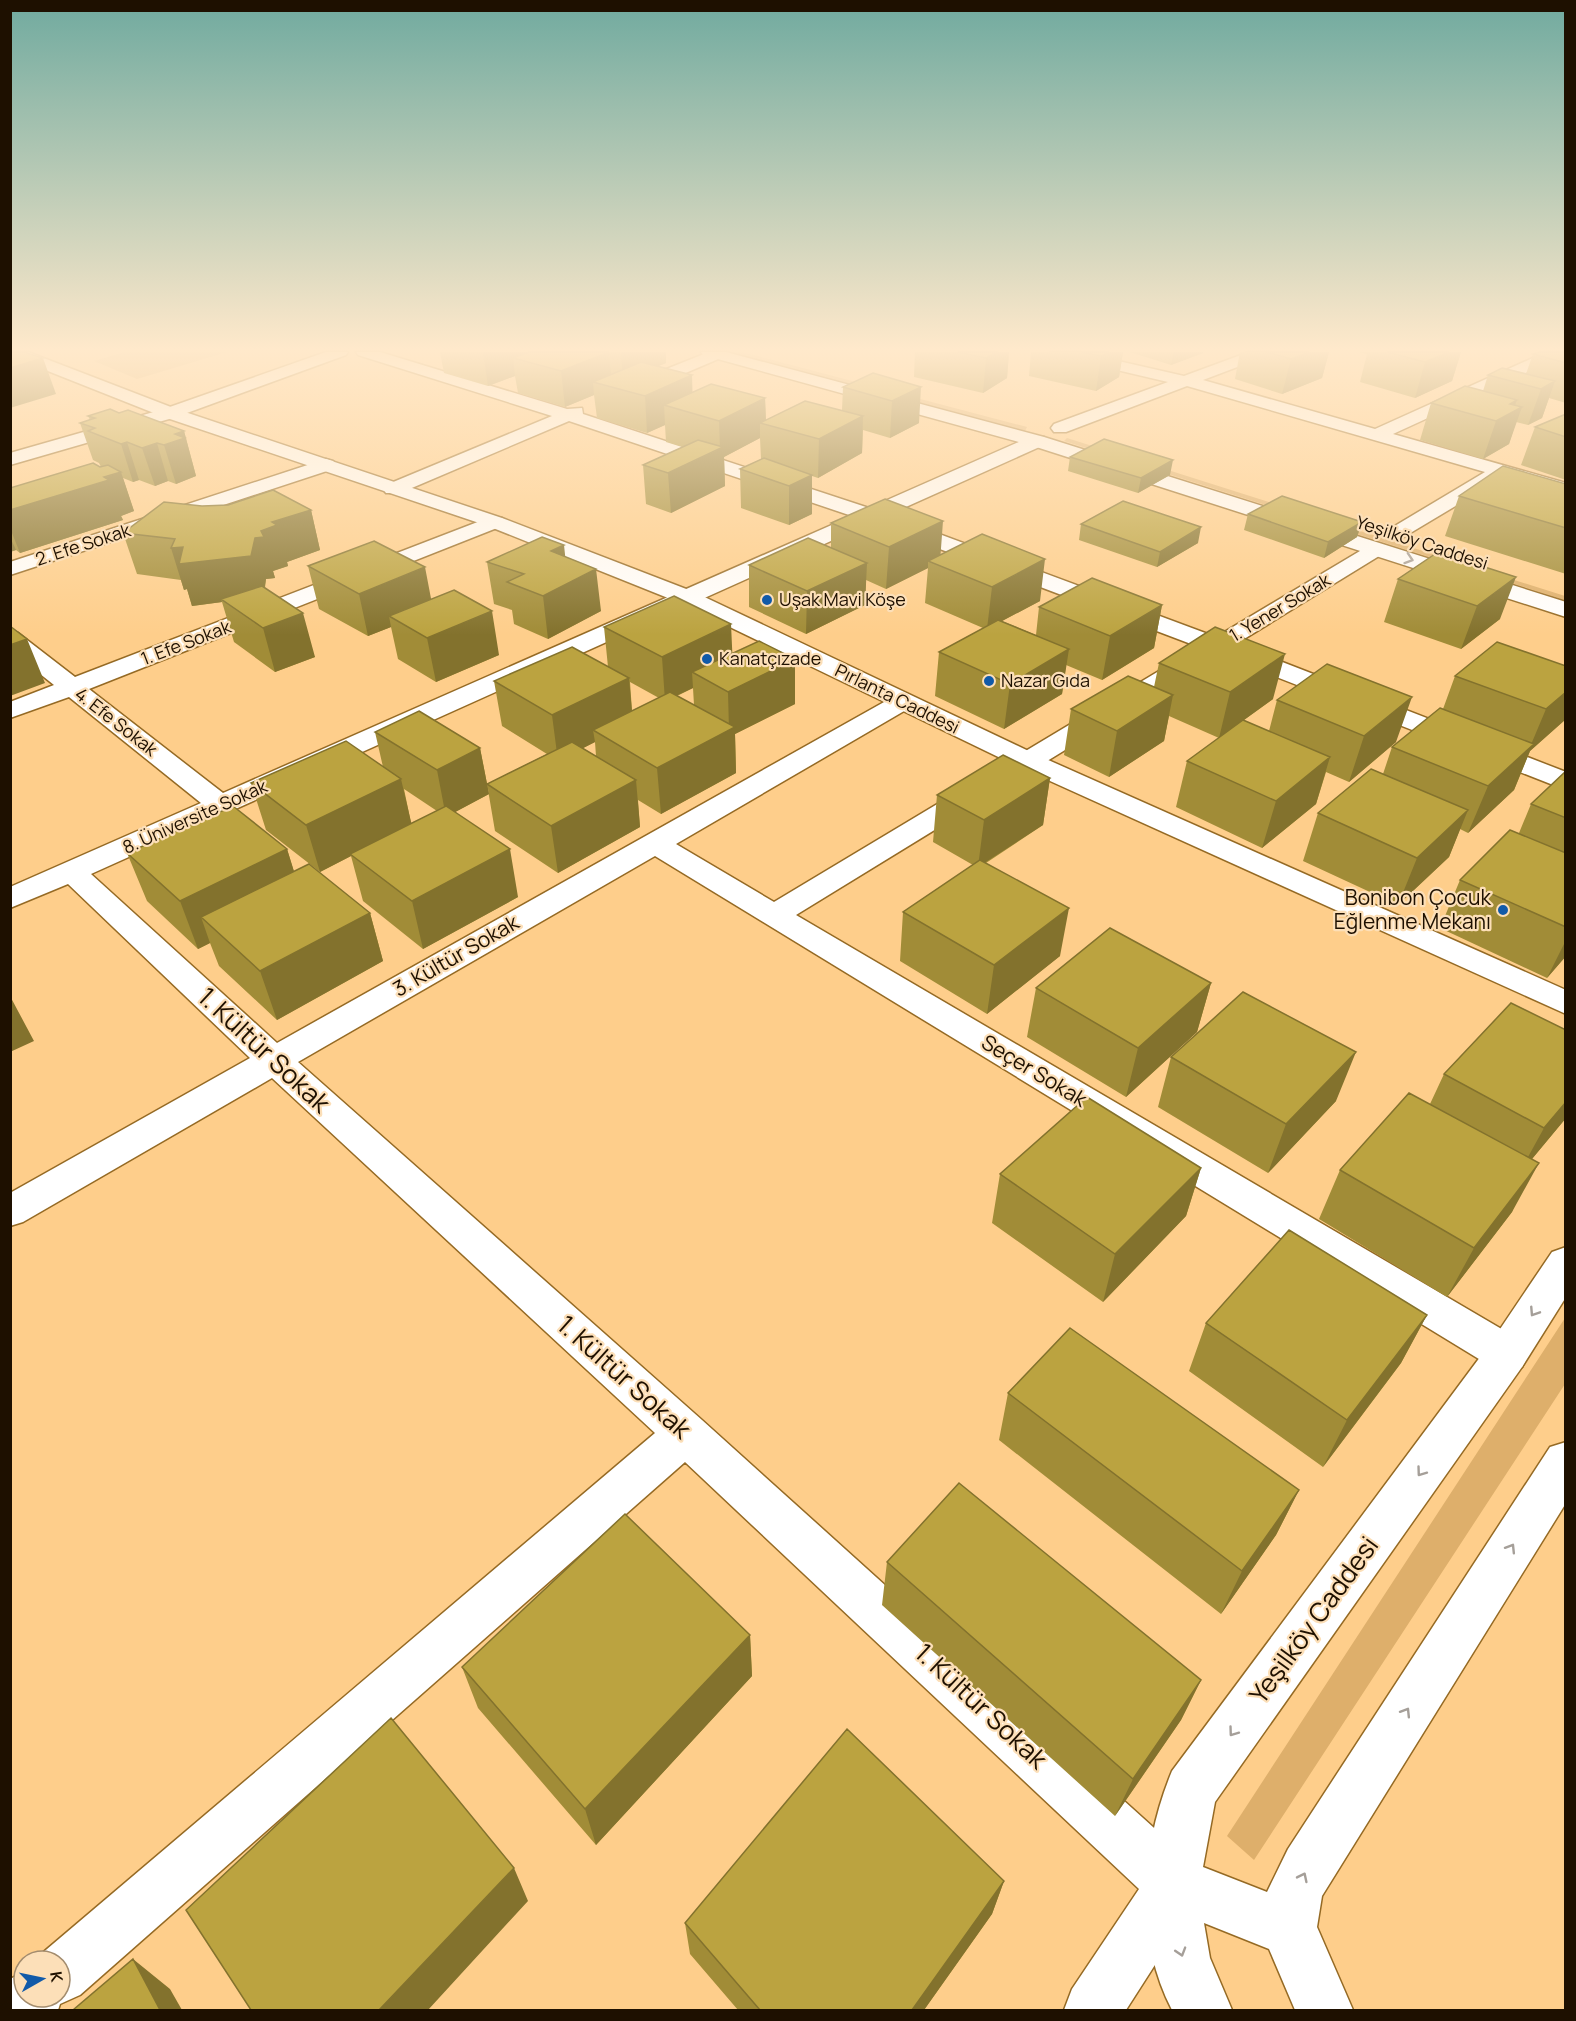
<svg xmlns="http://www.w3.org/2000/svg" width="1576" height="2021" viewBox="0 0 1576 2021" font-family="Manrope,sans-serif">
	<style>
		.green { fill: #deaf6b }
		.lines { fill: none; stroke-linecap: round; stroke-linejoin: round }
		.street-casing { stroke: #956a24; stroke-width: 3 }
		.secondary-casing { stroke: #956a24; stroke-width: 3 }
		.street { fill: #fff; fill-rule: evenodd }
		.secondary { fill: #fff; fill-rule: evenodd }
		.wall { fill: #a18c37; fill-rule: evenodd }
		.shaded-wall { fill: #83722d }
		.building { fill: #bba340; stroke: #83722d; stroke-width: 1.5 }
		.oneway { stroke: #a59f99 }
		.poi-dot { fill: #115aa9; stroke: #fcdfb8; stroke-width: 2 }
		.labels { text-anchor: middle; stroke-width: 4.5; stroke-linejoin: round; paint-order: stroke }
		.far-street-label { font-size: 18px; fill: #1e1000; stroke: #fcdfb8 }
		.far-poi-label { font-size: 18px; fill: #1e1000; stroke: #fcdfb8; text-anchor: start }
		.poi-label { font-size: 21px; fill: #1e1000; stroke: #fcdfb8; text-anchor: end }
		.street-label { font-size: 21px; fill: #1e1000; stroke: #fcdfb8 }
		.near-street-label { font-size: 26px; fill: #1e1000; stroke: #fcdfb8 }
	</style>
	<rect width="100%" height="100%" fill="#fece8b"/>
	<path class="green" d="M125,352H227L137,379L94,361Z
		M730,352H742L1027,427L1025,431Z
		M1067,438L1565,596V600L1064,441Z
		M1565,1318V1384L1254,1860L1227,1836Z"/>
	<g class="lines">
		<defs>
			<path id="street" d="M326,352H348L346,355L176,417L10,465V453L164,409Z
				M356,352H380L567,409L582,408L583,414L869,508L1030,437H1044L1046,441L1044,445L888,515L1216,637L1370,545H1384L1388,549L1384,553L1236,644L1566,772V790L1220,655L796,915L1522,1341L1528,1354L1522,1367L1507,1372L1492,1367L655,856L298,1062L702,1420L1194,1864L1202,1884L1194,1904L1126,2010H1064L1072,1989L1139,1889L685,1462L80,1995L60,2004L58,2010H10V1979L24,1972V1997H60V1961H37L40,1955L655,1433L272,1078L23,1222L10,1226V1193L250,1058L68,884L10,908V887L201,803L69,697L10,718V702L54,685L10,650V631L18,633L75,677L488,518H502L505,522L502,526L89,689L223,793L852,516L569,421L400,493H386L383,489L386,485L552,416L358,355ZM871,523L1199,647L774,902L676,844L911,707L915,702L911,697L902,694L893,697L277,1043L91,874Z
				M709,352L725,354L723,357L641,392L635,393L626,388L629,384Z
				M1051,352H1079L1184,376L1249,352H1271L1269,355L1203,380L1375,429L1546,352H1566L1565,355L1393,434L1566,483V495L1504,477L1402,538H1388L1385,534L1388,530L1485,472L1187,386L1066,432H1054L1051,428L1054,424L1168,382L1053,355Z
				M326,459L333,461L336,465L333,469L10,575V562Z"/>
			<path id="secondary" d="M10,352H28L176,409L502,518L694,592L1037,755L1566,990V1014L1019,767L678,602L488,526L164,417L10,356Z
				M701,352H726L1044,437L1566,602V617L1030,445L703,355Z
				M1566,1247V1297L1522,1367L1215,1802L1203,1867L1267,1892L1288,1849L1550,1447L1566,1442V1503L1322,1896L1317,1927L1353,2010H1295L1269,1949L1204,1923L1210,1958L1232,2010H1172C1134,1937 1141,1846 1172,1771L1492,1341L1552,1252Z"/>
		</defs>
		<use href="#street" class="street-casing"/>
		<use href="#secondary" class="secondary-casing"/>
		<use href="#street" class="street"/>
		<use href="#secondary" class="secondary"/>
	</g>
	<path class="wall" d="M440,352H666V363L658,366L692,392L765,398L766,420L842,410L843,387L873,373L919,423L890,438L863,430L862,453L818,478L812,476V514L789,525L741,508L740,469L761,459L760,438L724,457L725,486L671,513L646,504L643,465L682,447L666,442L665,425L647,433L597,418L594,395L565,407L518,393L515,376L488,386L444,373Z
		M915,352H1009L1007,378L983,393L914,377Z
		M1031,352H1123L1119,377L1096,391L1029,376Z
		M1130,352H1203V353L1171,365Z
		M1240,352H1329L1322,378L1282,394L1235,379Z
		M1359,352H1461L1452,381L1415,398L1360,382L1367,354Z
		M1566,352V403L1549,398L1542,418L1528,425L1516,422L1509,444L1483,459L1420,440L1431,403L1483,391L1488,375L1526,374L1533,354Z
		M119,413L184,431L196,476L176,484L168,481L155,486L139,480L133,482L123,478L134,511L121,516L123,520L20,553L16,550L10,552V488L101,467L99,463L93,460L80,423L90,420L88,416Z
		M1566,414V480L1521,465L1535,427Z
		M1070,457L1170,475L1138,493L1068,471Z
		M1566,484V574L1445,536L1459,496Z
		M202,506L311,510L320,550L287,562L288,566L273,571L275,578L266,579L265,588L315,657L275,672L234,642L222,602L192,606L187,589L184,590L181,580L137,574L123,533Z
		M1248,514L1362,522L1357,537L1324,558L1244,530Z
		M831,523L940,555L1040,601L1002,621L1036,635L1039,607L1162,605L1154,648L1102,680L1066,665L1062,694L1004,729L935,696L939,652L983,628L925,603L928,568L886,589L866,580L865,605L806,634L749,607V565L831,547Z
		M1081,524L1198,543L1157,567L1079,540Z
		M1438,552L1500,619L1461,649L1384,622L1398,579Z
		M565,557L601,611L548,639L514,624L512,610L494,604L487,562Z
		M308,566L431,599L499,655L436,682L398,659L391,627L368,636L319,609Z
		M604,627L732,654L795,659V704L735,734L736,773L661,814L638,800L640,827L558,873L495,831L487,784L547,754L502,726L494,681L608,667ZM630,682L659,698L632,711ZM693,688L694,705L677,696ZM595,742L596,756L583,748Z
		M1159,663L1273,699L1219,738L1169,716L1164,741L1109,777L1064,755L1071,709L1154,687Z
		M1566,666V719L1530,751L1514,790L1468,833L1460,829L1449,857L1398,905L1303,861L1318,813L1383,774L1392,747L1443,709L1455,676Z
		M1277,700L1396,742L1349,782L1326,772L1316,804L1262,848L1176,807L1187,761L1269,731Z
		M375,732L480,748L489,794L455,812L518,897L423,949L363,901L351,856L320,872L266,830L251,783L383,767ZM404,789L437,811L411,823Z
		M1566,771V956L1547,978L1440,928L1460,880L1519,833L1531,804Z
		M1050,778L1043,825L986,863L1060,956L987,1014L900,961L903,912L973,865L933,842L937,795Z
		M287,849L294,872L370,913L383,961L277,1020L219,966L210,943L198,949L147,901L127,853Z
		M1211,983L1197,1032L1126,1097L1027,1037L1036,988Z
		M1566,1030V1118L1532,1159L1512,1212L1447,1297L1319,1219L1340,1170L1430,1104L1444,1074Z
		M1171,1057L1336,1101L1268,1173L1158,1107Z
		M1201,1168L1186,1216L1103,1302L992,1223L1000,1174Z
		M1427,1315L1401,1363L1323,1467L1189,1371L1206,1323Z
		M1008,1393L1299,1490L1276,1535L1221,1614L999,1440Z
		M887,1562L1201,1680L1181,1720L1115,1816L882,1605Z
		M750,1635L752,1676L596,1845L478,1708L462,1667Z
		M1004,1881L992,1914L924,2010H738L690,1954L685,1923Z"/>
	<path class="shaded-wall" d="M483,352H534L513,358L515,376L488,386Z
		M609,352L612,387L593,382L594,395L565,407L561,371Z
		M621,352H666V363L623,381Z
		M996,352H1009L1007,378L983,393L986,358Z
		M1109,352H1123L1119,377L1096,391L1101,356Z
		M1174,352H1203V353L1171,365Z
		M1309,352H1329L1322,378L1282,394L1291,359Z
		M1449,352H1461L1452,381L1415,398L1425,362Z
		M43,358L56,394L10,408V368Z
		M692,375L693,412L664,405L665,425L647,433L645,396Z
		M1555,381L1542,418L1528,425L1541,389Z
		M921,387L919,423L890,438L892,401Z
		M765,398L766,424L760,423V438L724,457L725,486L671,513L668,473L720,449L719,421Z
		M1517,400L1513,411L1522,407L1509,444L1483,459L1496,421L1510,404Z
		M863,416L862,453L818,478L819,439Z
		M184,431L196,476L176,484L164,445L175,434Z
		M127,442L139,480L133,482L121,444Z
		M157,443L168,481L155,486L142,448Z
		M1173,460L1170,475L1138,493L1141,478Z
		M121,472L134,511L121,516L123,520L20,553L10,528V510Z
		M812,475V514L789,525V486Z
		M311,510L320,550L287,562L288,566L273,571L275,578L266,579L263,597L221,599L222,602L192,606L187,589L184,590L171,548L255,538L261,531L272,522Z
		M943,521L940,562L928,561V568L886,589L889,547Z
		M1362,522L1357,537L1324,558L1328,542Z
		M1201,527L1198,543L1157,567L1160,552Z
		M10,537L16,550L10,552Z
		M564,545L568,583L596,569L601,611L548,639L543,596L551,551Z
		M1045,559L1040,601L987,629L992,587Z
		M867,563L865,605L806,634L807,591Z
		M425,567L433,609L389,616L391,627L368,636L359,594Z
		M1516,577L1500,619L1461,649L1477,606Z
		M1162,605L1154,648L1102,680L1110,636Z
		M492,611L499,655L436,682L427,638Z
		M303,613L315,657L275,672L263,628Z
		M731,624L733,668L692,672L693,688L665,701L662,657Z
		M27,639L45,683L10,696V645Z
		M1069,649L1062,694L1004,729L1010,684Z
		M1285,654L1273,699L1219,738L1230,692Z
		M795,659V704L735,734L736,773L661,814L657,768L729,730L728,692Z
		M629,678L633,723L593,730L595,742L558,761L552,715Z
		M1566,692V719L1530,751L1514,790L1468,833L1488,786L1530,747L1546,709Z
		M1173,695L1164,741L1109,777L1117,731Z
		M1412,697L1396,742L1349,782L1364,736Z
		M480,748L489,794L446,817L437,770Z
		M1330,757L1316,804L1262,848L1276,801Z
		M1050,778L1043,825L978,867L984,820Z
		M401,779L412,826L350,854L351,856L320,872L306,825Z
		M636,780L640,827L558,873L551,826Z
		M1468,810L1449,857L1398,905L1417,858Z
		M287,849L302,897L201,917L210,943L198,949L180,901Z
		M510,849L518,897L423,949L412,901Z
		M1069,908L1060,956L987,1014L994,965Z
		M370,913L383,961L277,1020L260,971Z
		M1566,940V956L1547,978Z
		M1211,983L1197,1032L1126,1097L1138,1048Z
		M10,996L34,1041L10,1052Z
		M1356,1052L1336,1101L1268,1173L1286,1124Z
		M1566,1102V1118L1517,1177L1544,1128Z
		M1539,1163L1512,1212L1447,1297L1474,1248Z
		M1201,1168L1186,1216L1103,1302L1115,1254Z
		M1427,1315L1401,1363L1323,1467L1347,1420Z
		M1299,1490L1276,1535L1221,1614L1242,1571Z
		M750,1635L752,1676L596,1845L585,1809Z
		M1201,1680L1181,1720L1115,1816L1133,1779Z
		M514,1868L528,1901L428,2010H379Z
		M1004,1881L992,1914L924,2010H912Z
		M133,1959L170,1989L182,2010H160Z"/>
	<path class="building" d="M10,352H24L43,358L10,368Z
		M529,352H609L561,371L513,358Z
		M958,352H996L986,358Z
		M1081,352H1109L1101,356Z
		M1267,352H1309L1291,359Z
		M1387,352H1449L1425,362Z
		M1540,352H1566V363L1533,354Z
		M641,362L692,375L645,396L593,382Z
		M1502,368L1555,381L1541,389L1488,375Z
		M873,373L921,387L892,401L843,387Z
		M711,384L765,398L719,421L664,405Z
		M1465,386L1517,400L1510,404L1522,407L1496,421L1431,403Z
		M805,401L863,416L819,439L760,423Z
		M110,409L119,413L128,410L184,431L175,434L185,438L164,445L157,443L142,448L127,442L121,444L88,431L95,428L80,423L95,418L88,416Z
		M1566,414V437L1535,427Z
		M1104,439L1173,460L1141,478L1070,457Z
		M698,440L723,447L668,473L643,465Z
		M764,458L812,475L789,486L740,469Z
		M93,463L100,467L108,465L121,472L104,477L109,480L10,510V488Z
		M1503,466L1566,484V528L1459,496Z
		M273,490L311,510L272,522L277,525L261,531L264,537L255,538L251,556L179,564L183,547L171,548L175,539L123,533L164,502L202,506L228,505Z
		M1282,496L1362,522L1328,542L1248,514Z
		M885,499L943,521L889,547L831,523Z
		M1123,501L1201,527L1160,552L1081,524Z
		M982,534L1045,559L992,587L928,561Z
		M542,537L564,545L551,551L596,569L543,596L507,582L524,574L487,562Z
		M808,538L867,563L807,591L749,565Z
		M374,541L425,567L359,594L308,566Z
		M1438,552L1516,577L1477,606L1398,579Z
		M1092,578L1162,605L1110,636L1039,607Z
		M262,586L303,613L263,628L221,599Z
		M454,590L492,611L427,638L389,616Z
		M674,596L731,624L662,657L604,627Z
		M998,620L1069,649L1010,684L939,652Z
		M10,626L27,639L10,645Z
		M1215,627L1285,654L1230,692L1159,663Z
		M759,641L795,659L728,692L692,672Z
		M1497,642L1566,666V692L1546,709L1455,676Z
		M572,647L629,678L552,715L494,681Z
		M1327,664L1412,697L1364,736L1277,700Z
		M1128,676L1173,695L1117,731L1071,709Z
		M670,692L735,727L657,768L593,730Z
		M1440,708L1534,744L1488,786L1392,747Z
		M419,711L480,748L437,770L375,732Z
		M1243,720L1330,757L1276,801L1187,761Z
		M346,741L401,779L306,825L251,783Z
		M572,742L636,780L551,826L487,784Z
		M1003,755L1050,778L984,820L937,795Z
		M1371,769L1468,810L1417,858L1318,813Z
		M1566,771V818L1531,804Z
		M233,806L287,849L180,901L127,853Z
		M446,806L510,849L412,901L350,854Z
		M1510,830L1566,853V927L1460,880Z
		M980,860L1069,908L994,965L903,912Z
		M309,864L370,913L260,971L201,917Z
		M1110,928L1211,983L1138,1048L1036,988Z
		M1243,992L1356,1052L1286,1124L1171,1057Z
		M1511,1003L1566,1030V1102L1544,1128L1444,1074Z
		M1409,1093L1539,1163L1474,1248L1340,1170Z
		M1087,1097L1201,1168L1115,1254L1000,1174Z
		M1289,1230L1427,1315L1347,1420L1206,1323Z
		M1070,1328L1299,1490L1242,1571L1008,1393Z
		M959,1483L1201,1680L1133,1779L887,1562Z
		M625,1514L750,1635L585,1809L462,1667Z
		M391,1718L514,1868L379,2010H251L186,1910Z
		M847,1729L1004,1881L912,2010H760L685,1923Z
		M133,1959L160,2010H73Z"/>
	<defs><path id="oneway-chevron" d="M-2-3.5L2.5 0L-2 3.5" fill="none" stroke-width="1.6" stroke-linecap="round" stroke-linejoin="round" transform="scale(1.5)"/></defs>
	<g class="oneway">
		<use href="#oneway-chevron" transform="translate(1409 559) rotate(18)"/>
		<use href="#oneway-chevron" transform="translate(1534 1312) rotate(123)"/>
		<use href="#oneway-chevron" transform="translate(1421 1472) rotate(126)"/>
		<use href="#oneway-chevron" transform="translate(1511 1548) rotate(-58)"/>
		<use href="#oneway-chevron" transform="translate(1406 1712) rotate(-58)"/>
		<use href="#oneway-chevron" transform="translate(1233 1732) rotate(126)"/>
		<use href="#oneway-chevron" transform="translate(1303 1877) rotate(-64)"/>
		<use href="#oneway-chevron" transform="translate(1181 1952) rotate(73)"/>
	</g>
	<linearGradient id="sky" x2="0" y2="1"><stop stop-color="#70aa9f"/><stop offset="0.55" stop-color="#ffe9cb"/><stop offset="1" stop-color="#ffe9cb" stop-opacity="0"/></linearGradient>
	<rect width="1576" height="635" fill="url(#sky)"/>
	<g class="poi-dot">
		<circle cx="767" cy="600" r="6"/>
		<circle cx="707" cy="659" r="6"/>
		<circle cx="989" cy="681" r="6"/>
		<circle cx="1503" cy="910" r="6"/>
	</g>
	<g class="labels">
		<g class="far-street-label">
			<text transform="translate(1422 543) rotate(18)" y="6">Yeşilköy Caddesi</text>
			<text transform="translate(83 545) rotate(-18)" y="6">2. Efe Sokak</text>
			<text transform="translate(1280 608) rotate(-31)" y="6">1. Yener Sokak</text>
			<text transform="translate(186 643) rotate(-21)" y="6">1. Efe Sokak</text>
			<text transform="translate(897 699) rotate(26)" y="6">Pırlanta Caddesi</text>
			<text transform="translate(116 722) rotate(38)" y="6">4. Efe Sokak</text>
			<text transform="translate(195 817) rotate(-24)" y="6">8. Üniversite Sokak</text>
		</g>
		<g class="far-poi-label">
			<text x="779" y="606">Uşak Mavi Köşe</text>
			<text x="719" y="665">Kanatçızade</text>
			<text x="1001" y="687">Nazar Gıda</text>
		</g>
		<g class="poi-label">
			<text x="1491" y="905">Bonibon Çocuk<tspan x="1491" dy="24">Eğlenme Mekanı</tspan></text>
		</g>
		<g class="street-label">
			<text transform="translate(456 956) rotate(-30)" y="7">3. Kültür Sokak</text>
			<text transform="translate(1034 1071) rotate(31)" y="7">Seçer Sokak</text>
		</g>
		<g class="near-street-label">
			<text transform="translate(264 1050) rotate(43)" y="9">1. Kültür Sokak</text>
			<text transform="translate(624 1377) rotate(42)" y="9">1. Kültür Sokak</text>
			<text transform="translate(1314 1620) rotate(-54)" y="9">Yeşilköy Caddesi</text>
			<text transform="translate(981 1706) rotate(43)" y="9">1. Kültür Sokak</text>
		</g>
	</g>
	<rect width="1576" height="2021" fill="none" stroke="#1e1000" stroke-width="24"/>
	<g transform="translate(42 1979) rotate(81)"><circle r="28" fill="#fcdfb8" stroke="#a38c6e" stroke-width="1.5"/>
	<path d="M0-4.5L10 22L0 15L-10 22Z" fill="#115aa9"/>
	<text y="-9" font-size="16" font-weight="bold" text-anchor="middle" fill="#1e1000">K</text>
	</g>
</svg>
